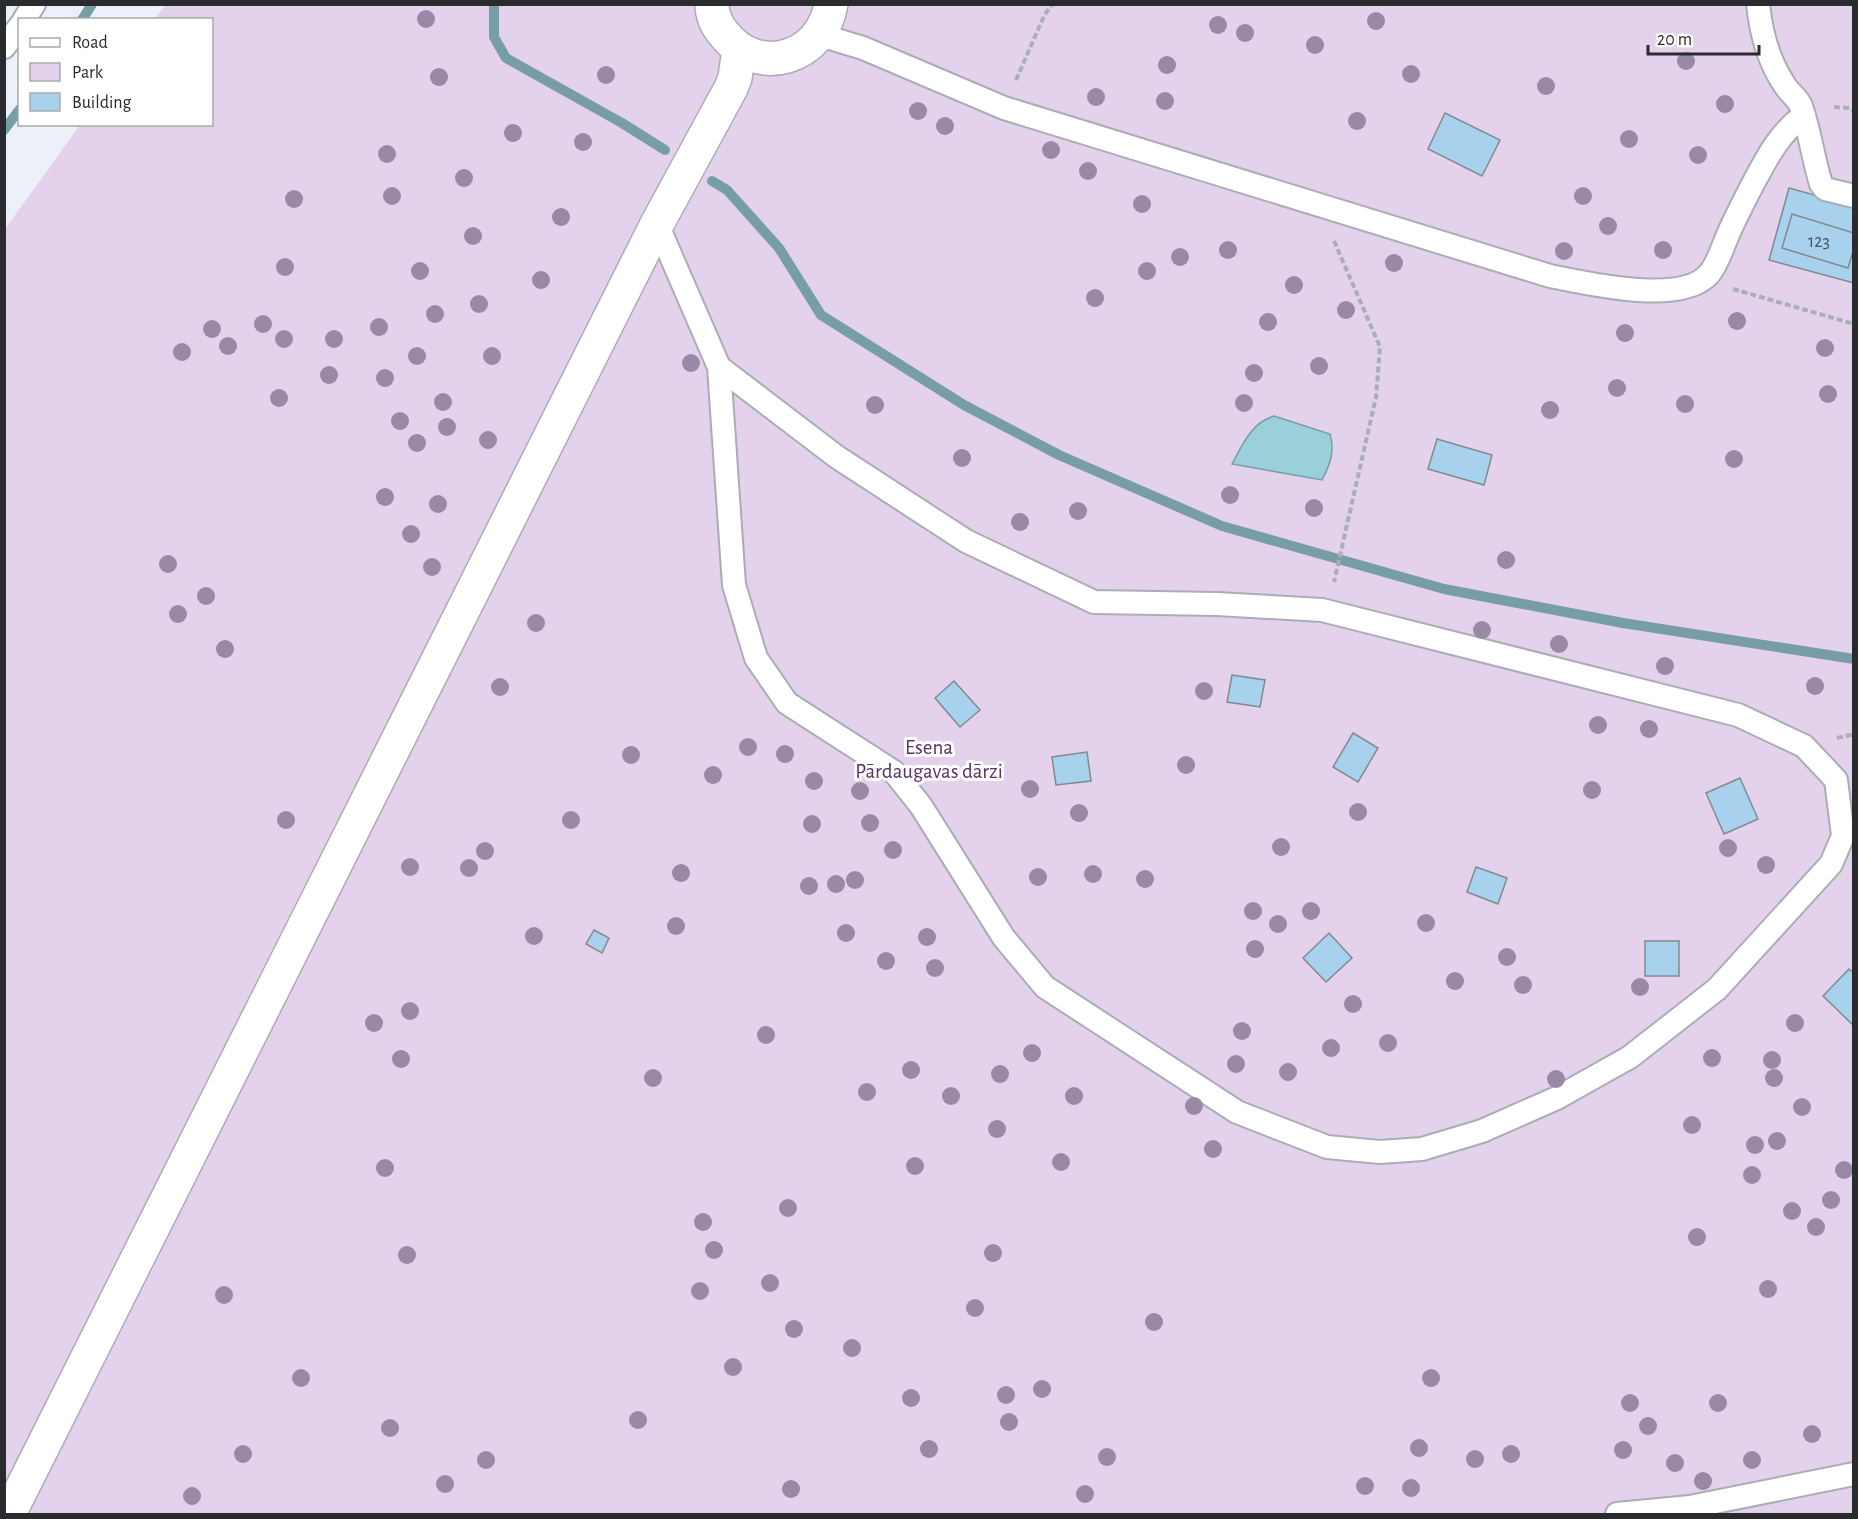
<svg xmlns="http://www.w3.org/2000/svg" width="1858" height="1519" viewBox="0 0 1858 1519" font-family="'Alegreya Sans',sans-serif">
	<style>
		.green { fill: #e4d2ec }
		.water { fill: #99d0da; stroke: #779ea6; stroke-width: 1.5 }
		.lines { fill: none; stroke-linecap: round; stroke-linejoin: round }
		.stream { stroke: #779ea6; stroke-width: 10 }
		.building { fill: #a7d1ec; stroke: #818a8f; stroke-width: 1.5 }
		.lane-casing { stroke: #a9adb6; stroke-width: 26 }
		.street-casing { stroke: #a9adb6; stroke-width: 36 }
		.path { stroke: #aaaeb5; stroke-width: 4; stroke-dasharray: 6 3; stroke-linecap: butt }
		.lane { stroke: #fff; stroke-width: 22 }
		.street { stroke: #fff; stroke-width: 33 }
		.tree { fill: #9989a6 }
		.labels { text-anchor: middle; stroke-width: 6; stroke-linejoin: round; paint-order: stroke }
		.number-label { font-size: 18px; fill: #48545e }
		.park-label { font-size: 21px; fill: #563463; stroke: #fff }
	</style>
	<rect width="100%" height="100%" fill="#ebf0f9"/>
	<path class="green" d="M165,5H1853V1514H5V229L80,125L212,124V20L155,19Z"/>
	<path class="water" d="M1274,416L1330,434C1335,451 1330,465 1322,480L1232,464C1243,444 1251,423 1274,416Z"/>
	<g class="lines">
		<path class="stream" d="M494,4V37L506,58L622,123L665,150
			M82,20L92,4
			M4,130L20,109
			M712,181L727,190L779,248L821,315L964,405L1059,455L1222,526L1444,589L1623,623L1854,659"/>
	</g>
	<path class="building" d="M1445,113L1500,140L1482,176L1428,149Z
		M1789,188L1854,206V283L1769,260Z
		M1792,214L1854,233V248L1848,268L1782,248Z
		M1437,439L1492,455L1484,485L1428,469Z
		M1232,675L1265,680L1260,707L1227,702Z
		M954,681L980,710L960,727L935,698Z
		M1353,733L1378,748L1358,782L1333,767Z
		M1087,752L1091,781L1056,785L1052,757Z
		M1740,778L1758,819L1724,834L1706,793Z
		M1476,867L1507,878L1498,904L1467,892Z
		M594,930L609,938L602,953L586,944Z
		M1329,933L1352,958L1326,982L1303,958Z
		M1645,941H1679V976H1645Z
		M1849,969L1854,973V1026L1823,996Z"/>
	<g class="lines">
		<defs>
			<path id="lane" d="M1758,4C1761,33 1768,60 1784,84C1789,93 1797,97 1801,106C1810,132 1813,158 1821,184L1825,189L1854,196
				M24,20L34,4
				M817,37L830,38L863,48L1004,108L1550,276C1587,283 1681,306 1709,274C1717,265 1722,249 1727,237C1735,218 1745,199 1755,180C1769,154 1780,133 1804,115
				M4,47L20,26
				M657,224L719,367L837,457L966,541L1094,602L1217,604L1322,610L1738,715L1804,746L1836,780L1843,836L1831,864L1717,989L1630,1057L1557,1098L1482,1131L1422,1149L1380,1152L1327,1147L1237,1112L1045,987L1004,938L921,806L894,772L787,703L756,658L734,585L719,367
				M1617,1514L1690,1507L1854,1474"/>
			<path id="street" d="M712,4C712,15 717,26 724,34C758,78 822,59 831,4
				M9,1514L657,224L731,88L735,78L739,49"/>
		</defs>
		<use href="#lane" class="lane-casing"/>
		<use href="#street" class="street-casing"/>
		<path class="path" d="M1016,80L1044,16L1052,4
			M1834,107L1849,108L1854,111
			M1334,241L1380,347L1376,397L1334,582
			M1733,289L1854,324
			M1837,738L1854,734"/>
		<use href="#lane" class="lane"/>
		<use href="#street" class="street"/>
	</g>
	<g class="tree">
		<circle cx="426" cy="19" r="9"/>
		<circle cx="1376" cy="21" r="9"/>
		<circle cx="1218" cy="25" r="9"/>
		<circle cx="1245" cy="33" r="9"/>
		<circle cx="1315" cy="45" r="9"/>
		<circle cx="1686" cy="61" r="9"/>
		<circle cx="1167" cy="65" r="9"/>
		<circle cx="1411" cy="74" r="9"/>
		<circle cx="606" cy="75" r="9"/>
		<circle cx="439" cy="77" r="9"/>
		<circle cx="1546" cy="86" r="9"/>
		<circle cx="1096" cy="97" r="9"/>
		<circle cx="1165" cy="101" r="9"/>
		<circle cx="1725" cy="104" r="9"/>
		<circle cx="918" cy="111" r="9"/>
		<circle cx="1357" cy="121" r="9"/>
		<circle cx="945" cy="126" r="9"/>
		<circle cx="513" cy="133" r="9"/>
		<circle cx="1629" cy="139" r="9"/>
		<circle cx="583" cy="142" r="9"/>
		<circle cx="1051" cy="150" r="9"/>
		<circle cx="387" cy="154" r="9"/>
		<circle cx="1698" cy="155" r="9"/>
		<circle cx="1088" cy="171" r="9"/>
		<circle cx="464" cy="178" r="9"/>
		<circle cx="392" cy="196" r="9"/>
		<circle cx="1583" cy="196" r="9"/>
		<circle cx="294" cy="199" r="9"/>
		<circle cx="1142" cy="204" r="9"/>
		<circle cx="561" cy="217" r="9"/>
		<circle cx="1608" cy="226" r="9"/>
		<circle cx="473" cy="236" r="9"/>
		<circle cx="1228" cy="250" r="9"/>
		<circle cx="1663" cy="250" r="9"/>
		<circle cx="1564" cy="251" r="9"/>
		<circle cx="1180" cy="257" r="9"/>
		<circle cx="1394" cy="263" r="9"/>
		<circle cx="285" cy="267" r="9"/>
		<circle cx="420" cy="271" r="9"/>
		<circle cx="1147" cy="271" r="9"/>
		<circle cx="541" cy="280" r="9"/>
		<circle cx="1294" cy="285" r="9"/>
		<circle cx="1095" cy="298" r="9"/>
		<circle cx="479" cy="304" r="9"/>
		<circle cx="1346" cy="310" r="9"/>
		<circle cx="435" cy="314" r="9"/>
		<circle cx="1737" cy="321" r="9"/>
		<circle cx="1268" cy="322" r="9"/>
		<circle cx="263" cy="324" r="9"/>
		<circle cx="379" cy="327" r="9"/>
		<circle cx="212" cy="329" r="9"/>
		<circle cx="1625" cy="333" r="9"/>
		<circle cx="284" cy="339" r="9"/>
		<circle cx="334" cy="339" r="9"/>
		<circle cx="228" cy="346" r="9"/>
		<circle cx="1825" cy="348" r="9"/>
		<circle cx="182" cy="352" r="9"/>
		<circle cx="417" cy="356" r="9"/>
		<circle cx="492" cy="356" r="9"/>
		<circle cx="691" cy="363" r="9"/>
		<circle cx="1319" cy="366" r="9"/>
		<circle cx="1254" cy="373" r="9"/>
		<circle cx="329" cy="375" r="9"/>
		<circle cx="385" cy="378" r="9"/>
		<circle cx="1617" cy="388" r="9"/>
		<circle cx="1828" cy="394" r="9"/>
		<circle cx="279" cy="398" r="9"/>
		<circle cx="443" cy="402" r="9"/>
		<circle cx="1244" cy="403" r="9"/>
		<circle cx="1685" cy="404" r="9"/>
		<circle cx="875" cy="405" r="9"/>
		<circle cx="1550" cy="410" r="9"/>
		<circle cx="400" cy="421" r="9"/>
		<circle cx="447" cy="427" r="9"/>
		<circle cx="488" cy="440" r="9"/>
		<circle cx="417" cy="443" r="9"/>
		<circle cx="962" cy="458" r="9"/>
		<circle cx="1734" cy="459" r="9"/>
		<circle cx="1230" cy="495" r="9"/>
		<circle cx="385" cy="497" r="9"/>
		<circle cx="438" cy="504" r="9"/>
		<circle cx="1314" cy="508" r="9"/>
		<circle cx="1078" cy="511" r="9"/>
		<circle cx="1020" cy="522" r="9"/>
		<circle cx="411" cy="534" r="9"/>
		<circle cx="1506" cy="560" r="9"/>
		<circle cx="168" cy="564" r="9"/>
		<circle cx="432" cy="567" r="9"/>
		<circle cx="206" cy="596" r="9"/>
		<circle cx="178" cy="614" r="9"/>
		<circle cx="536" cy="623" r="9"/>
		<circle cx="1482" cy="630" r="9"/>
		<circle cx="1559" cy="644" r="9"/>
		<circle cx="225" cy="649" r="9"/>
		<circle cx="1665" cy="666" r="9"/>
		<circle cx="1815" cy="686" r="9"/>
		<circle cx="500" cy="687" r="9"/>
		<circle cx="1204" cy="691" r="9"/>
		<circle cx="1598" cy="725" r="9"/>
		<circle cx="1649" cy="729" r="9"/>
		<circle cx="748" cy="747" r="9"/>
		<circle cx="785" cy="754" r="9"/>
		<circle cx="631" cy="755" r="9"/>
		<circle cx="1186" cy="765" r="9"/>
		<circle cx="713" cy="775" r="9"/>
		<circle cx="814" cy="781" r="9"/>
		<circle cx="1030" cy="789" r="9"/>
		<circle cx="1592" cy="790" r="9"/>
		<circle cx="860" cy="791" r="9"/>
		<circle cx="1358" cy="812" r="9"/>
		<circle cx="1079" cy="813" r="9"/>
		<circle cx="286" cy="820" r="9"/>
		<circle cx="571" cy="820" r="9"/>
		<circle cx="870" cy="823" r="9"/>
		<circle cx="812" cy="824" r="9"/>
		<circle cx="1281" cy="847" r="9"/>
		<circle cx="1728" cy="848" r="9"/>
		<circle cx="893" cy="850" r="9"/>
		<circle cx="485" cy="851" r="9"/>
		<circle cx="1766" cy="865" r="9"/>
		<circle cx="410" cy="867" r="9"/>
		<circle cx="469" cy="868" r="9"/>
		<circle cx="681" cy="873" r="9"/>
		<circle cx="1093" cy="874" r="9"/>
		<circle cx="1038" cy="877" r="9"/>
		<circle cx="1145" cy="879" r="9"/>
		<circle cx="855" cy="880" r="9"/>
		<circle cx="836" cy="884" r="9"/>
		<circle cx="809" cy="886" r="9"/>
		<circle cx="1253" cy="911" r="9"/>
		<circle cx="1311" cy="911" r="9"/>
		<circle cx="1426" cy="923" r="9"/>
		<circle cx="1278" cy="924" r="9"/>
		<circle cx="676" cy="926" r="9"/>
		<circle cx="846" cy="933" r="9"/>
		<circle cx="534" cy="936" r="9"/>
		<circle cx="927" cy="937" r="9"/>
		<circle cx="1255" cy="949" r="9"/>
		<circle cx="1507" cy="957" r="9"/>
		<circle cx="886" cy="961" r="9"/>
		<circle cx="935" cy="968" r="9"/>
		<circle cx="1455" cy="981" r="9"/>
		<circle cx="1523" cy="985" r="9"/>
		<circle cx="1640" cy="987" r="9"/>
		<circle cx="1353" cy="1004" r="9"/>
		<circle cx="410" cy="1011" r="9"/>
		<circle cx="374" cy="1023" r="9"/>
		<circle cx="1795" cy="1023" r="9"/>
		<circle cx="1242" cy="1031" r="9"/>
		<circle cx="766" cy="1035" r="9"/>
		<circle cx="1388" cy="1043" r="9"/>
		<circle cx="1331" cy="1048" r="9"/>
		<circle cx="1032" cy="1053" r="9"/>
		<circle cx="1712" cy="1058" r="9"/>
		<circle cx="401" cy="1059" r="9"/>
		<circle cx="1772" cy="1060" r="9"/>
		<circle cx="1236" cy="1064" r="9"/>
		<circle cx="911" cy="1070" r="9"/>
		<circle cx="1288" cy="1072" r="9"/>
		<circle cx="1000" cy="1074" r="9"/>
		<circle cx="653" cy="1078" r="9"/>
		<circle cx="1774" cy="1078" r="9"/>
		<circle cx="1556" cy="1079" r="9"/>
		<circle cx="867" cy="1092" r="9"/>
		<circle cx="951" cy="1096" r="9"/>
		<circle cx="1074" cy="1096" r="9"/>
		<circle cx="1194" cy="1106" r="9"/>
		<circle cx="1802" cy="1107" r="9"/>
		<circle cx="1692" cy="1125" r="9"/>
		<circle cx="997" cy="1129" r="9"/>
		<circle cx="1777" cy="1141" r="9"/>
		<circle cx="1755" cy="1145" r="9"/>
		<circle cx="1213" cy="1149" r="9"/>
		<circle cx="1061" cy="1162" r="9"/>
		<circle cx="915" cy="1166" r="9"/>
		<circle cx="385" cy="1168" r="9"/>
		<circle cx="1844" cy="1170" r="9"/>
		<circle cx="1752" cy="1175" r="9"/>
		<circle cx="1831" cy="1200" r="9"/>
		<circle cx="788" cy="1208" r="9"/>
		<circle cx="1792" cy="1211" r="9"/>
		<circle cx="703" cy="1222" r="9"/>
		<circle cx="1816" cy="1227" r="9"/>
		<circle cx="1697" cy="1237" r="9"/>
		<circle cx="714" cy="1250" r="9"/>
		<circle cx="993" cy="1253" r="9"/>
		<circle cx="407" cy="1255" r="9"/>
		<circle cx="770" cy="1283" r="9"/>
		<circle cx="1768" cy="1289" r="9"/>
		<circle cx="700" cy="1291" r="9"/>
		<circle cx="224" cy="1295" r="9"/>
		<circle cx="975" cy="1308" r="9"/>
		<circle cx="1154" cy="1322" r="9"/>
		<circle cx="794" cy="1329" r="9"/>
		<circle cx="852" cy="1348" r="9"/>
		<circle cx="733" cy="1367" r="9"/>
		<circle cx="301" cy="1378" r="9"/>
		<circle cx="1431" cy="1378" r="9"/>
		<circle cx="1042" cy="1389" r="9"/>
		<circle cx="1006" cy="1395" r="9"/>
		<circle cx="911" cy="1398" r="9"/>
		<circle cx="1630" cy="1403" r="9"/>
		<circle cx="1718" cy="1403" r="9"/>
		<circle cx="638" cy="1420" r="9"/>
		<circle cx="1009" cy="1422" r="9"/>
		<circle cx="1648" cy="1426" r="9"/>
		<circle cx="390" cy="1428" r="9"/>
		<circle cx="1812" cy="1434" r="9"/>
		<circle cx="1419" cy="1448" r="9"/>
		<circle cx="929" cy="1449" r="9"/>
		<circle cx="1623" cy="1450" r="9"/>
		<circle cx="243" cy="1454" r="9"/>
		<circle cx="1511" cy="1454" r="9"/>
		<circle cx="1107" cy="1457" r="9"/>
		<circle cx="1475" cy="1459" r="9"/>
		<circle cx="486" cy="1460" r="9"/>
		<circle cx="1752" cy="1460" r="9"/>
		<circle cx="1675" cy="1463" r="9"/>
		<circle cx="1703" cy="1481" r="9"/>
		<circle cx="445" cy="1484" r="9"/>
		<circle cx="1365" cy="1486" r="9"/>
		<circle cx="1411" cy="1488" r="9"/>
		<circle cx="791" cy="1489" r="9"/>
		<circle cx="1085" cy="1494" r="9"/>
		<circle cx="192" cy="1496" r="9"/>
	</g>
	<g class="labels">
		<g class="number-label">
			<text x="1819" y="247">123</text>
		</g>
		<g class="park-label">
			<text x="929" y="754">Esena<tspan x="929" dy="24">Pārdaugavas dārzi</tspan></text>
		</g>
	</g>
	<rect width="1858" height="1519" fill="none" stroke="#292b2e" stroke-width="12"/>
	<rect x="18" y="18" width="195" height="108" fill="#ffffff" stroke="#a9aaab" stroke-width="1.5"/>
	<rect x="30" y="38" width="30" height="9" fill="#ffffff" stroke="#a9aaab" stroke-width="1.5"/>
	<text x="72" y="48" font-size="18" fill="#292b2e">Road</text>
	<rect x="30" y="63" width="30" height="18" fill="#e4d2ec" stroke="#a9aaab" stroke-width="1.5"/>
	<text x="72" y="78" font-size="18" fill="#292b2e">Park</text>
	<rect x="30" y="93" width="30" height="18" fill="#a7d1ec" stroke="#a9aaab" stroke-width="1.5"/>
	<text x="72" y="108" font-size="18" fill="#292b2e">Building</text>
	<path d="M1648 45v9h111v-9" fill="none" stroke="#292b2e" stroke-width="3"/>
	<text x="1657" y="45" font-size="18" fill="#292b2e" stroke="#ffffff" stroke-width="4.5" paint-order="stroke">20 m</text>
</svg>
